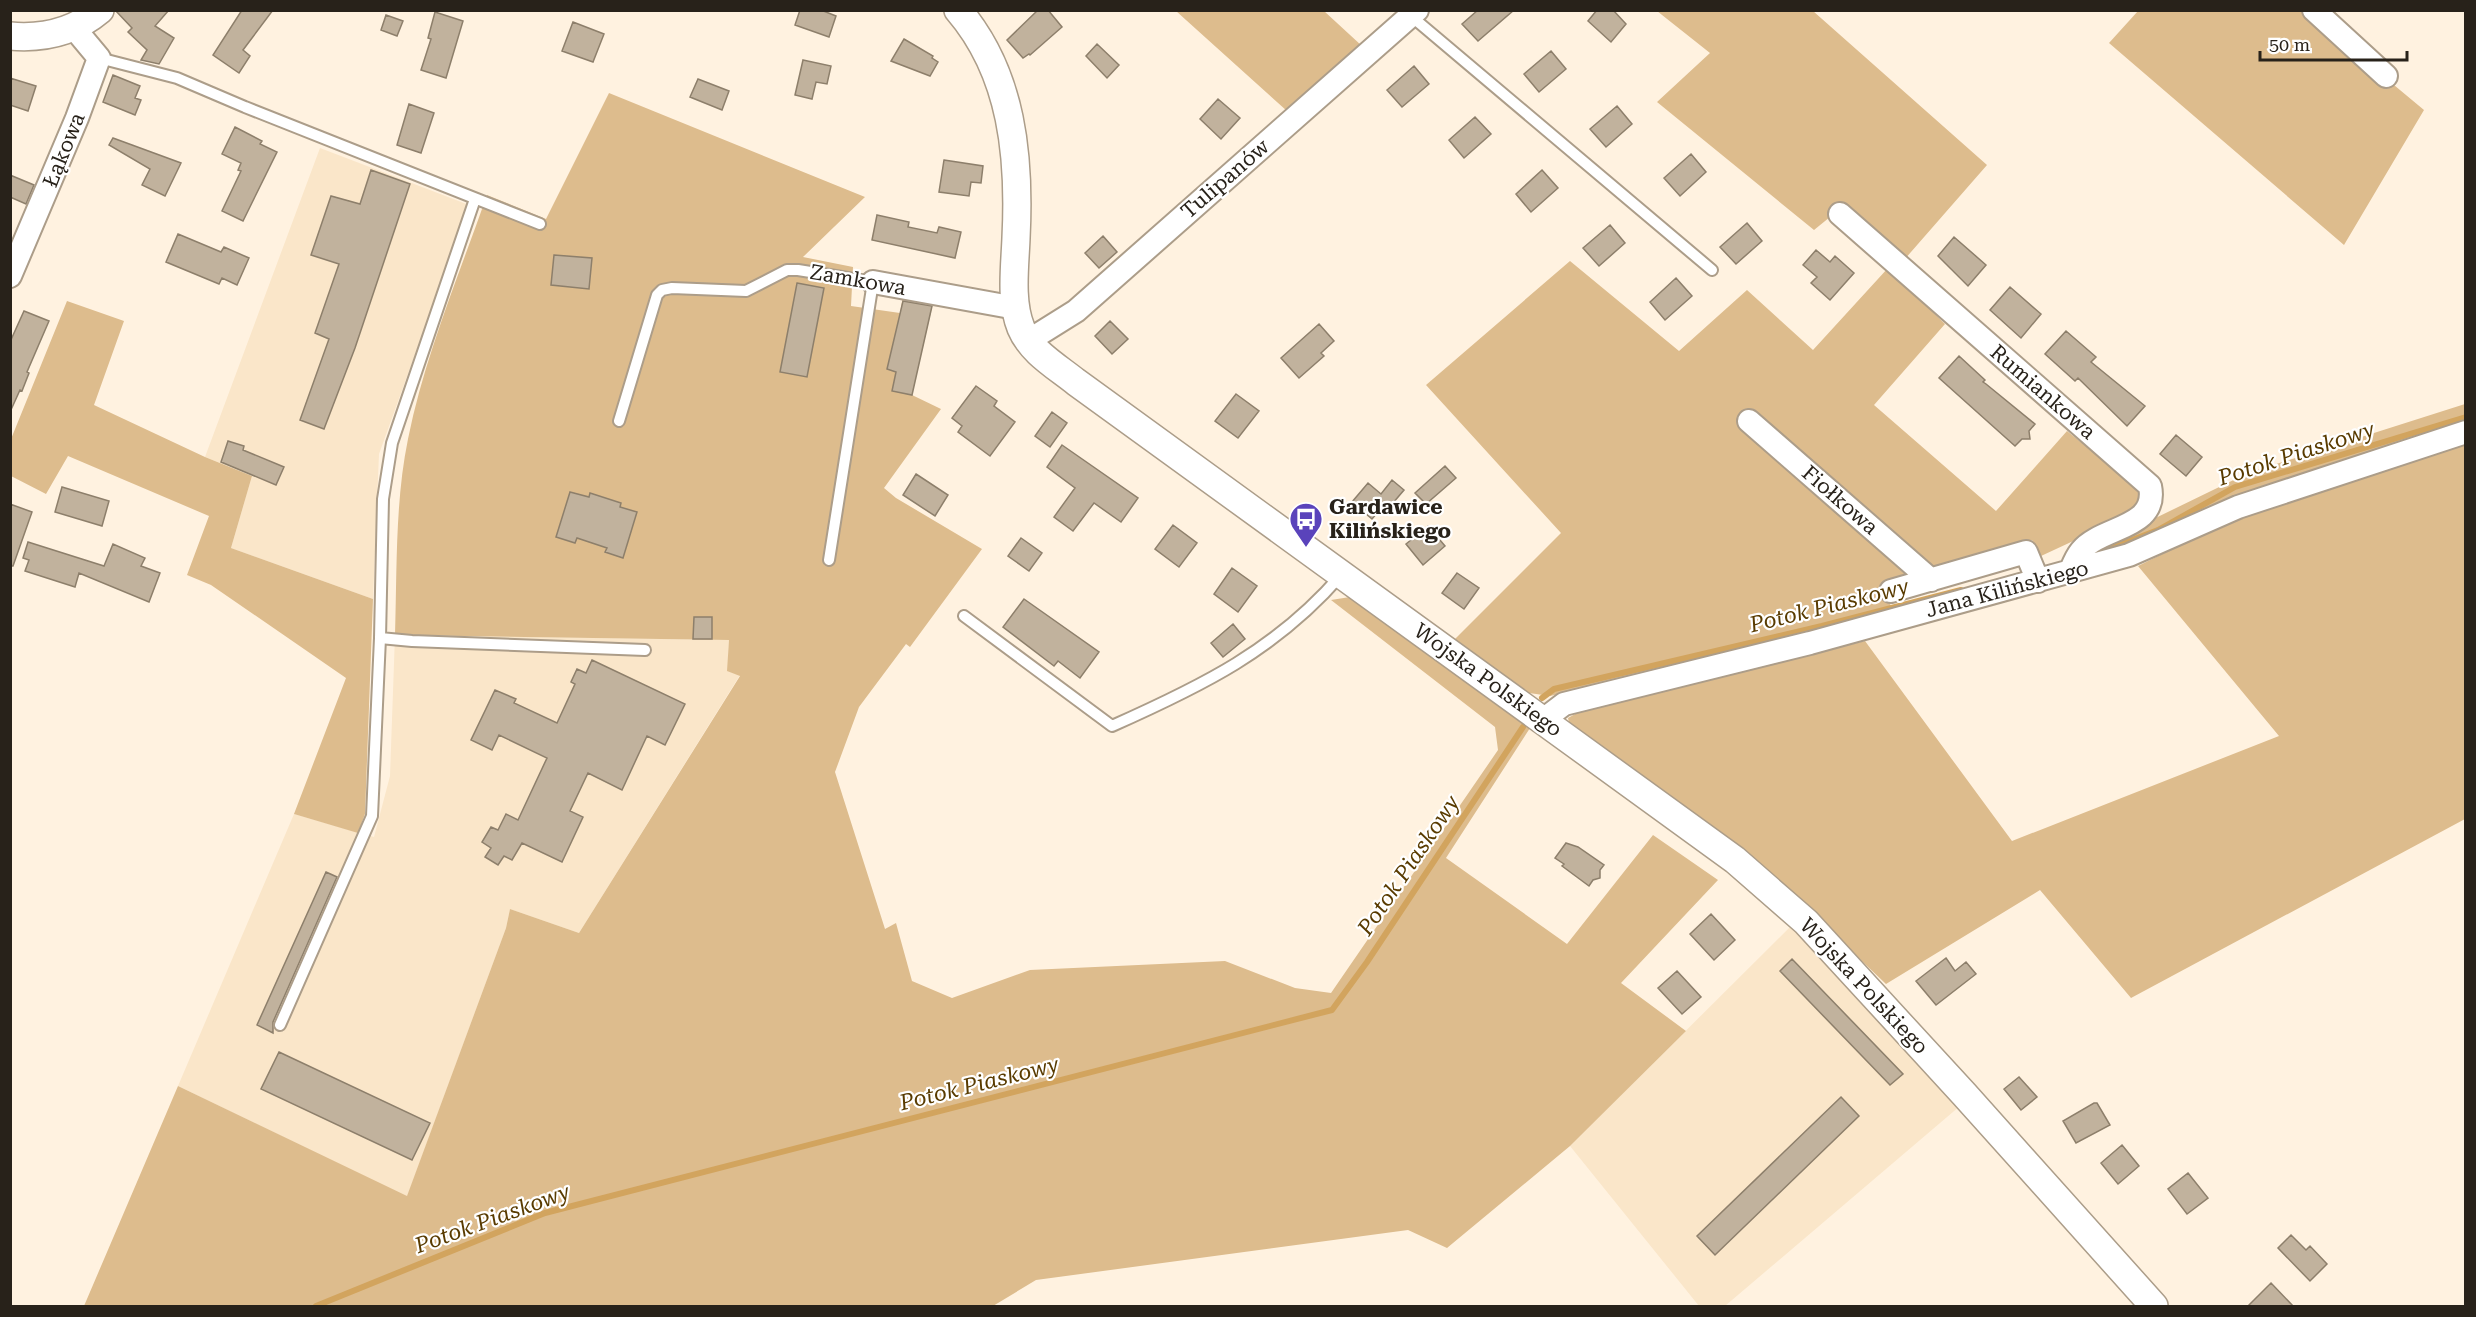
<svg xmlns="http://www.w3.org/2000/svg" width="2476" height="1317" viewBox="0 0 2476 1317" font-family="'Roboto Serif',serif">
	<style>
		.built { fill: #fae6c9 }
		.green { fill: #ddbc8d }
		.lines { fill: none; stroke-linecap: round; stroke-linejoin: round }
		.stream { stroke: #d2a45e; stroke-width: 6 }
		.building { fill: #c1b29d; stroke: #8d7f6b; stroke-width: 1.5 }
		.service-casing { stroke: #ac9d89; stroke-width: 14 }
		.minor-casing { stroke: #ac9d89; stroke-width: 26 }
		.tertiary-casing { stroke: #ac9d89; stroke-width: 30 }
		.service { stroke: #fff; stroke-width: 10 }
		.minor { stroke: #fff; stroke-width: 22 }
		.tertiary { stroke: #fff; stroke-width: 27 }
		.labels { text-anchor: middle; stroke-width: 4.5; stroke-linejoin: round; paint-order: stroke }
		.street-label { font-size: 21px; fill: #28221a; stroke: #fff }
		.poi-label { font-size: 21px; font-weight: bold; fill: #28221a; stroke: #fff; text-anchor: start }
		.water-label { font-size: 22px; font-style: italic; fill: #593b00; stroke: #fff }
	</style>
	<rect width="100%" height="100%" fill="#fff2e0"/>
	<path class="built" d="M320,148L469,205L379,454L373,599L231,548L252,476L205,457Z
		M395,635L729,640L728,671L740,675L579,933L510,909L506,928L407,1197L178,1086L294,814L374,837L390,776Z
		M1791,926L1967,1100L1725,1306H1699L1570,1146Z"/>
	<path class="green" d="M1176,11H1324L1362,46L1287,111Z
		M1657,11H1813L1987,165L1904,260L1888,268L1945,324L1874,405L1996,511L2067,431L2139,489L2141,501L2125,517L2041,556L2032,540L1910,573L1906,581L1884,587L1893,612L1804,637L1550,696L1523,692L1452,642L1561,533L1426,385L1570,261L1679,351L1747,290L1813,350L1888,268L1830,217L1814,230L1657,102L1710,53Z
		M2138,11H2305L2424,110L2344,245L2109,43Z
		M609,93L865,197L803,257L853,267L851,306L900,313L903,296L933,303L912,395L941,409L884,488L896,498L982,549L910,647L906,644L859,707L835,772L885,929L896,923L912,981L952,998L1030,970L1225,961L1295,988L1331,993L1498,750L1495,727L1331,600L1350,597L1532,725L1446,858L1567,944L1653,835L1718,880L1621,983L1686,1031L1570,1146L1447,1248L1408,1230L1036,1280L993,1306H84L178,1086L407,1196L506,928L510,909L579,933L740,676L727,671L729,640L395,635C397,571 395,502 408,439C425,355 459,275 487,195L546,219Z
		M67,301L124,321L94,405L205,457L252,476L231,548L373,599L365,814L358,833L294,814L346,678L211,585L187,575L209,516L68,456L46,494L11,476V439Z
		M2465,404V429L2104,555L2100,545L2248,473Z
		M2465,442V819L2131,998L2040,890L1886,984L1767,871L1570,727L1568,718L1586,708L1865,641L2012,841L2279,736L2138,566L2245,513Z"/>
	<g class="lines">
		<path class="stream" d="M2109,549L2158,530L2235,487L2466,417
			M1542,698L1554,689L1822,626L1961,590
			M316,1306L545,1213L1332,1010L1367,962L1523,727"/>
	</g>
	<path class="building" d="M115,10H169L155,26L174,38L159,64L141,60L147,50L128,32L132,28Z
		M242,10H273L243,50L250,56L239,73L213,55Z
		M800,10H821L836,16L829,37L795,25Z
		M1038,10H1048L1062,27L1030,55L1029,54L1023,58L1007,40Z
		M1478,10H1514L1478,41L1462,24Z
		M1597,10H1613L1626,24L1611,42L1588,21Z
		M435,12L463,21L446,78L421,70L431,39L428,38Z
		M386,15L403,21L397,36L381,30Z
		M573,22L604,34L593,62L562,51Z
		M904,39L933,56L932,58L938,62L930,76L891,61Z
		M1097,44L1119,65L1107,78L1086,56Z
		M1551,51L1566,69L1539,92L1524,74Z
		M803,60L831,66L827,84L816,82L812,99L795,95Z
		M1414,66L1429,84L1402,107L1387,90Z
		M113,75L140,86L135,98L141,100L135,115L103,102Z
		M10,78L36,86L28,111L10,105Z
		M698,79L729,91L722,110L690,97Z
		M1218,99L1240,118L1221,139L1200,119Z
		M409,104L434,113L421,153L397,145Z
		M1617,106L1632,124L1606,147L1590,129Z
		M1475,117L1491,134L1464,158L1449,140Z
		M235,127L262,141L260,144L277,152L243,221L222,211L241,171L238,170L241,163L222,154Z
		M113,138L181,163L165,196L142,185L150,169L109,145Z
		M1691,154L1706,172L1680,196L1664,178Z
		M944,160L983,166L981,183L971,182L969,196L939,192Z
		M371,170L410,184L355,348L324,429L300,420L329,339L315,333L339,264L311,255L331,196L360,204Z
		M1542,170L1558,188L1531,212L1516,194Z
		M10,175L34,185L26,204L10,197Z
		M877,215L909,222L908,227L937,233L939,227L961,232L955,258L872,240Z
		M1747,223L1762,241L1736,264L1720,247Z
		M1610,225L1625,243L1599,266L1583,248Z
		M178,234L221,252L224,247L249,258L237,285L222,278L219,284L166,262Z
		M1103,236L1117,252L1099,268L1085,253Z
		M1954,237L1986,265L1968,286L1938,256Z
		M1816,250L1830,262L1835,256L1854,273L1830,300L1811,283L1817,277L1803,265Z
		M554,255L592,258L589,289L551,285Z
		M1676,278L1692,296L1665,320L1650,302Z
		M797,283L824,288L807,377L780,372Z
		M2010,287L2041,314L2021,338L1990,310Z
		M903,301L932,306L912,395L892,391L896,372L887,369Z
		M24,311L49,321L27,372L29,373L22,391L20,390L10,412V342Z
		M1110,321L1128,339L1112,354L1095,336Z
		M1319,324L1334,341L1321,353L1324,356L1299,378L1281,358Z
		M2066,331L2096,357L2091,362L2145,406L2127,426L2078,378L2075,381L2045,354Z
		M1959,356L1985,380L1983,382L1986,384L2035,424L2029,431L2030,439H2022L2015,446L1939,378Z
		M976,386L997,401L994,406L1015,422L990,456L958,432L962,426L952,418Z
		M1236,394L1259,411L1238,438L1215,421Z
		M1052,412L1067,423L1050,447L1035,436Z
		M2176,435L2202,457L2186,476L2160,454Z
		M228,441L244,446L243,450L284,467L276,485L221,462Z
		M1062,445L1138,498L1121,522L1094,503L1073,531L1054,517L1075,488L1047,467Z
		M1445,466L1456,478L1426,504L1415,493Z
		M916,474L948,495L935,516L903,495Z
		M1392,480L1404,490L1387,510L1383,506L1372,519L1352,502L1368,483L1381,494Z
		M62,487L109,501L102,526L55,512Z
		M570,492L589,497L590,493L621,503L620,507L637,512L623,558L605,552L607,548L577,538L575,543L556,537Z
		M10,504L32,512L13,566H10Z
		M1173,525L1197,543L1179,567L1155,549Z
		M1428,526L1445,546L1423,565L1406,544Z
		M1021,538L1042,553L1029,571L1008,556Z
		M28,542L104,566L113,544L145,558L141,566L160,573L149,602L79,573L75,587L25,571L29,560L23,558Z
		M1232,568L1257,586L1238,612L1214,594Z
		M1457,573L1479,588L1464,609L1442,593Z
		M1024,599L1099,652L1080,678L1058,661L1054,666L1003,627Z
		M694,617H712V639H693Z
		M1233,624L1245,639L1223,657L1211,643Z
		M592,660L685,704L665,745L647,736L622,790L588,773L570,811L583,817L562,862L522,843L512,860L504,856L498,865L485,857L491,848L482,842L491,827L498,830L506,814L518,820L547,758L499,735L492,750L471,740L495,690L516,699L514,703L557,723L575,684L571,682L577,669L586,673Z
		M1566,843L1578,847L1604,865L1600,870V878L1593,880L1589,886L1562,866L1564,864L1555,858Z
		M326,872L337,877L273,1022V1033L257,1025Z
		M1711,914L1735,940L1714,960L1690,934Z
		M1946,958L1955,971L1966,962L1976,974L1936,1005L1916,981Z
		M1792,959L1903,1074L1890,1085L1780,971Z
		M1677,971L1701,997L1682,1014L1658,988Z
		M279,1052L430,1123L412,1160L261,1089Z
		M2019,1077L2037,1097L2021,1110L2004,1089Z
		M1841,1097L1859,1116L1715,1255L1697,1236Z
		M2094,1103H2097L2110,1125L2076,1143L2063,1121Z
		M2122,1145L2139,1166L2118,1184L2101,1163Z
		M2188,1173L2208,1198L2187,1214L2168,1189Z
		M2291,1235L2306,1250L2310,1246L2327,1264L2310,1281L2278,1248Z
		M2271,1283L2293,1306H2248Z"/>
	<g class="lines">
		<defs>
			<path id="service" d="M1411,16L1712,270
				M99,58L177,78L245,107L540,224
				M619,421L657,295L662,290L672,288L746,291L787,270H798L873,282L829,560
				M964,616L1112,726C1202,686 1276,650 1341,575
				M380,638L412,641L645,650
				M280,1025L372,816L380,638L383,499L392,443L475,199"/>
			<path id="minor" d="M2314,10L2386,76
				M1840,214L2150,486C2159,529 2101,526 2081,551C2076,557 2073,565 2070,572
				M10,276L77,118L99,58L74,28
				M873,282L1016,308
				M1028,341L1076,311L1417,10
				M1749,421L1931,580
				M1891,591L2026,552L2038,581
				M1543,720L1564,704L1810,643L2129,555L2238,507L2466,432"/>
			<path id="tertiary" d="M958,10C1013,74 1020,158 1016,238C1015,266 1010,301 1021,328C1031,352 1056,366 1076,382L1735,860L1806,922L1964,1094L2154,1306
				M10,36C44,39 74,32 100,10"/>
		</defs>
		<use href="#service" class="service-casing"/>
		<use href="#minor" class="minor-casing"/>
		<use href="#tertiary" class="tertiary-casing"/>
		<use href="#service" class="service"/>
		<use href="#minor" class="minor"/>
		<use href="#tertiary" class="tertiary"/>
	</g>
	<defs>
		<symbol id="bus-pin" viewBox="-11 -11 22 30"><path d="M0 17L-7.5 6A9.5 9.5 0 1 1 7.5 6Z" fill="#5a43bb" stroke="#fff"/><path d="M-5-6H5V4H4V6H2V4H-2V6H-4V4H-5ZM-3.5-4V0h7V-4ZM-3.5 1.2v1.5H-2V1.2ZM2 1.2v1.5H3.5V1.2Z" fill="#fff"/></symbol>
	</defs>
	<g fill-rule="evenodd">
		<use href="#bus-pin" x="1287" y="500" width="38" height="52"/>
	</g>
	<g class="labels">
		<g class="street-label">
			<text transform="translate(64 150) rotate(-68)" y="7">Łąkowa</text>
			<text transform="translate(1225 179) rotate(-41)" y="7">Tulipanów</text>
			<text transform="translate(858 280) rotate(10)" y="7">Zamkowa</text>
			<text transform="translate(2043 392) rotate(41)" y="7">Rumiankowa</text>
			<text transform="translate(1840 500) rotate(41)" y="7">Fiołkowa</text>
			<text transform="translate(2007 589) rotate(-15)" y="7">Jana Kilińskiego</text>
			<text transform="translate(1488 680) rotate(36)" y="7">Wojska Polskiego</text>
			<text transform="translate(1864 986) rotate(47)" y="7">Wojska Polskiego</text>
		</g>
		<g class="poi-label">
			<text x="1329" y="514">Gardawice<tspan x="1329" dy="24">Kilińskiego</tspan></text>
		</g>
		<g class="water-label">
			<text transform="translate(2296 453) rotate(-18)" y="8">Potok Piaskowy</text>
			<text transform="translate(1829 605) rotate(-14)" y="8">Potok Piaskowy</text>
			<text transform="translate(1408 865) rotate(-56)" y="8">Potok Piaskowy</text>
			<text transform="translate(979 1083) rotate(-14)" y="8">Potok Piaskowy</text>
			<text transform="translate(492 1218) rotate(-20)" y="8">Potok Piaskowy</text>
		</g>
	</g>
	<rect width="2476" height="1317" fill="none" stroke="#28221a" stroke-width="24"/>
	<path d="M2260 51v9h147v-9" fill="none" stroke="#28221a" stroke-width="3"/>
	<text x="2269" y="51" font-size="18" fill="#28221a" stroke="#ffffff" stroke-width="4.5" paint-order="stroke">50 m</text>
</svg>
